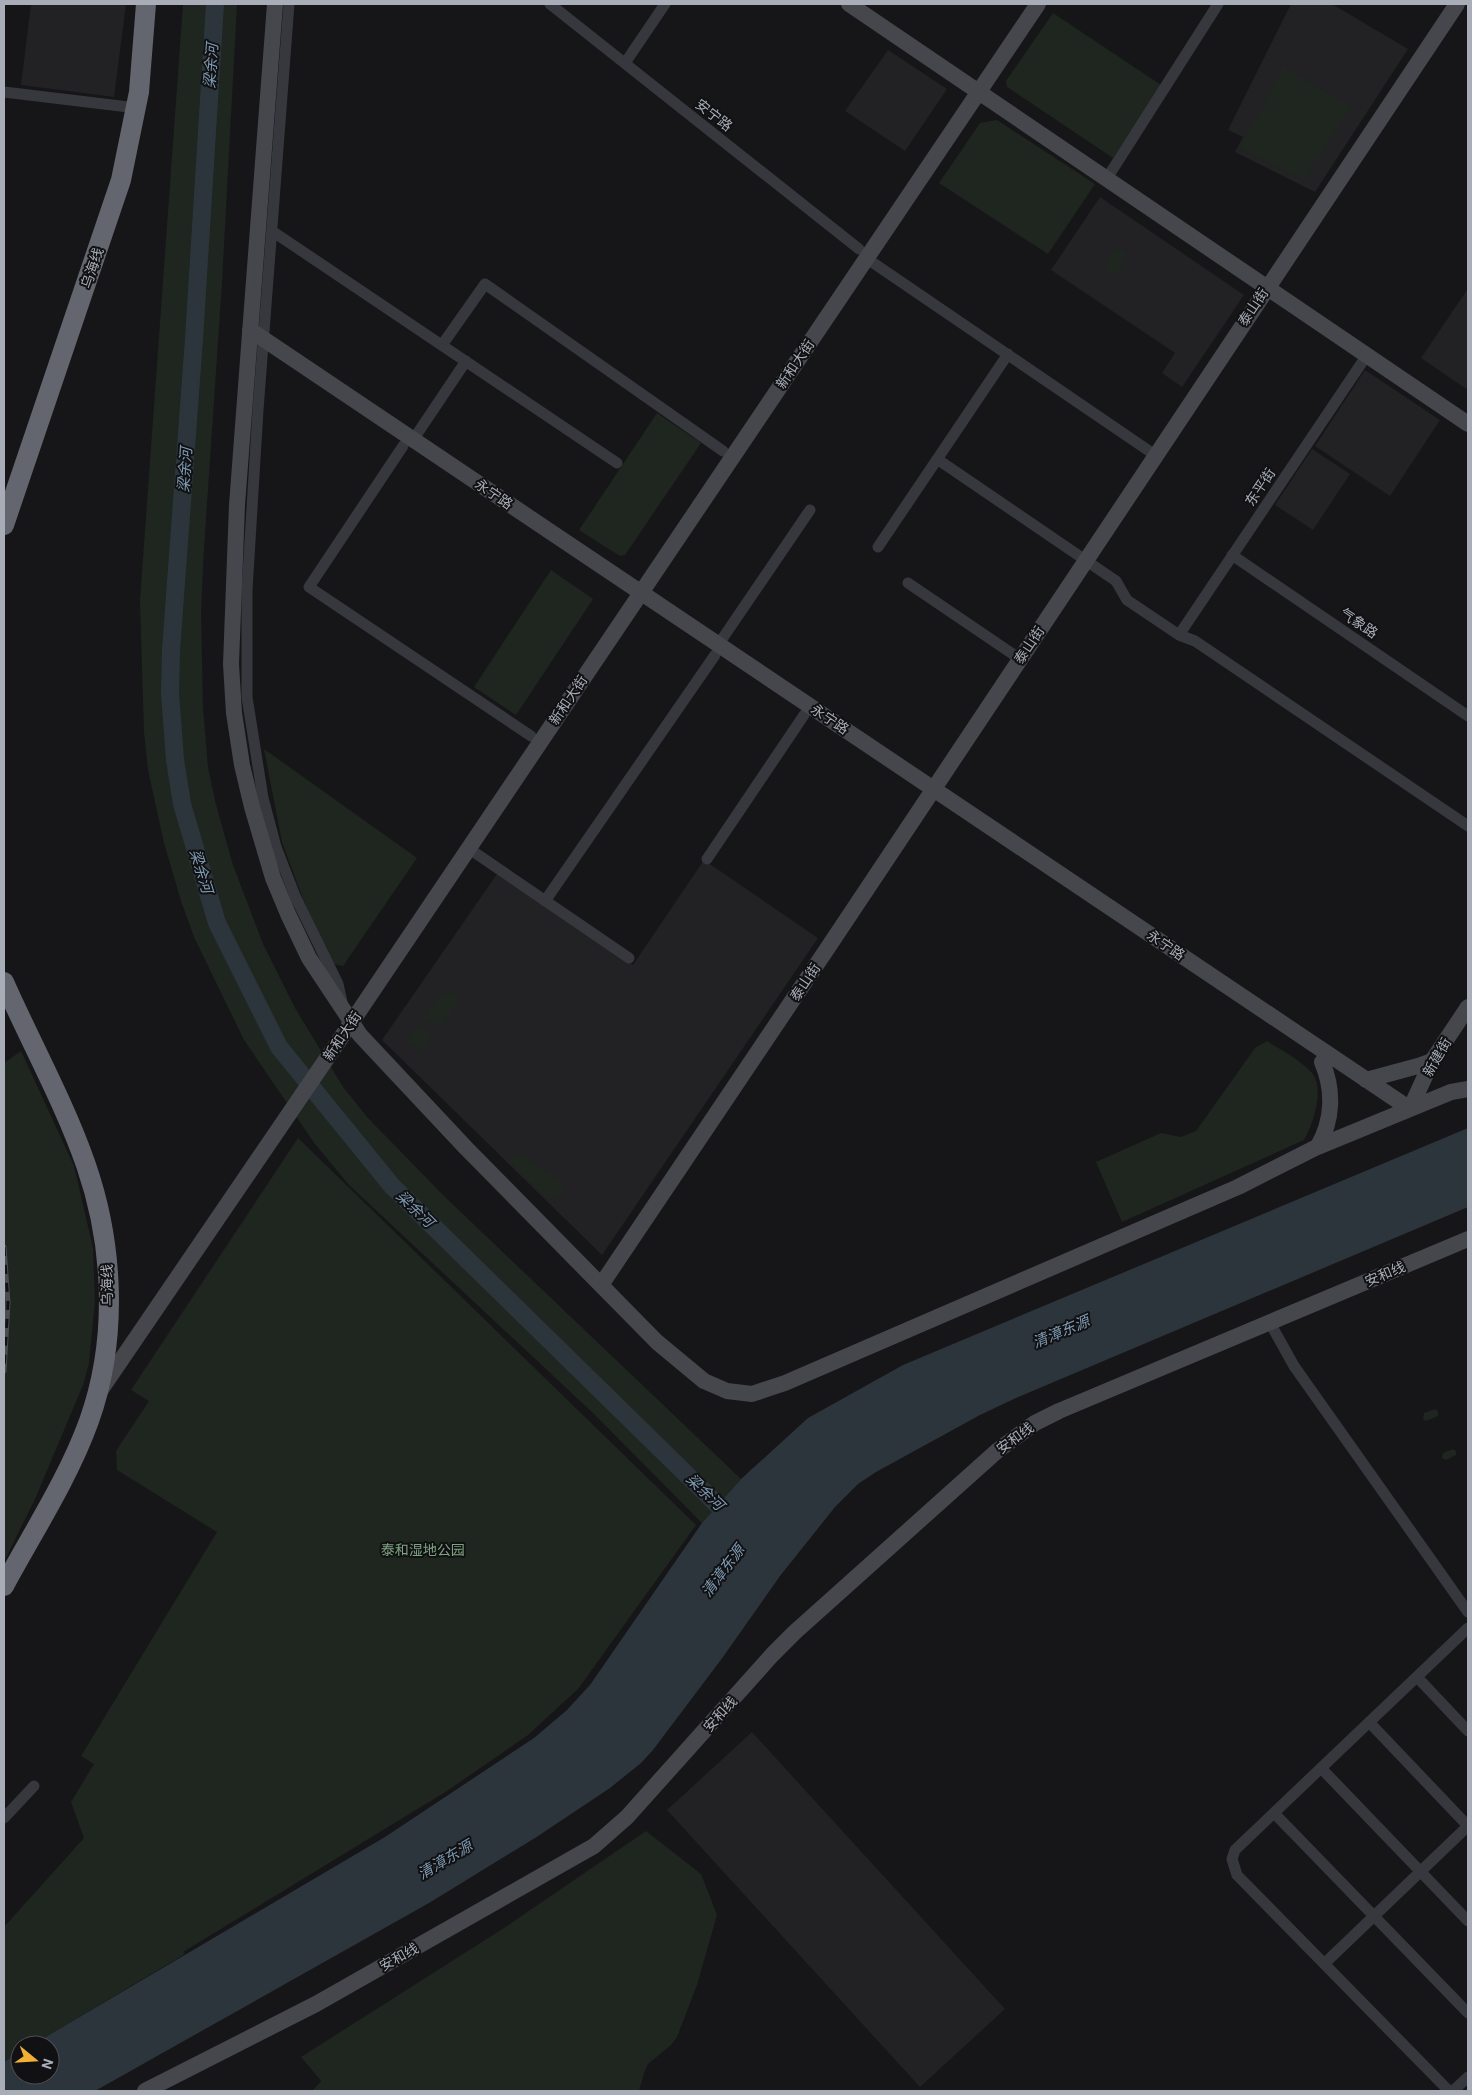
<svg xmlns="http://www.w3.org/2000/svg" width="1472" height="2095" viewBox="0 0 1472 2095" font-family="Roboto,'Noto Sans SC',sans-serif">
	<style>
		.built { fill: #222225 }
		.green { fill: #1e261f }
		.water { fill: #2c353c }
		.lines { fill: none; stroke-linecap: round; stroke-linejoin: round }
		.river { stroke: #2c353c; stroke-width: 18 }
		.street { stroke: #37383d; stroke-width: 11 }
		.secondary { stroke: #45474d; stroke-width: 16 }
		.highway { stroke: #63666e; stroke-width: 20 }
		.rail-casing { stroke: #4a4c52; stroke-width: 5 }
		.rail { stroke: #111113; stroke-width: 3; stroke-dasharray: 9; stroke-linecap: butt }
		.labels { text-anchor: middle; stroke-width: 4; stroke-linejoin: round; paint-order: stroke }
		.street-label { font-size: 14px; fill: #a8adb8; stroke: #111113 }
		.park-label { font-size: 14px; fill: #7fa381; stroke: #111113 }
		.water-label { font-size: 15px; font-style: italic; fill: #7f9bb3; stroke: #111113 }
	</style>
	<rect width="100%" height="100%" fill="#161618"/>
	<path class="built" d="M31,4H126L114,97L21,85Z
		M1291,4H1332L1408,49L1315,192L1235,152L1243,137L1228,130Z
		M888,50L947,89L905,151L845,111Z
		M1100,197L1244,295L1182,387L1162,373L1175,353L1051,270Z
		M1467,290L1468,291V390L1421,358Z
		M1365,370L1440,420L1390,496L1315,446Z
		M1312,449L1350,474L1313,530L1275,505Z
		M704,860L818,938L602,1255L382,1040L497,874L633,965Z
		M752,1732L1005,2009L920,2087L667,1810Z"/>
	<path class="green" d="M183,4H237L222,283L204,548L201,611L203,708L208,767L215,801L233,865L263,944L295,1008L343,1087L368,1118L445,1197L741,1479L702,1523L593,1413L349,1185L315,1144L244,1040L194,937L181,901L164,843L148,770L144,732L140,600Z
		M1053,13L1161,85L1113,158L1007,87L1006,81Z
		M1283,67L1351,107L1304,180L1240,148Z
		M997,120L1095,184L1048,254L939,183L980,123Z
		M1120,250L1125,252C1126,262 1120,273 1110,275L1106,272C1106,262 1110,253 1120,250Z
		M657,413L701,443L625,555L620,556L579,530Z
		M551,570L593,599L516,715L474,687Z
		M264,749L417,858L343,966L333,964L303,899L282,842Z
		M455,993L458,1001L441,1026H439L427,1019L425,1015L439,995Z
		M418,1026L433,1036L423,1051L408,1041Z
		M1267,1041C1281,1050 1301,1060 1312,1073C1325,1089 1313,1124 1304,1140L1122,1222L1096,1162L1161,1133L1181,1137L1196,1131L1255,1048Z
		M21,1051L74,1166L93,1248L95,1301L89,1363L83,1385L35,1499L4,1562V1063Z
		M298,1138L696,1525L578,1689L528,1735L447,1791L183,1952L185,1954L32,2045H20V2052L4,2062V1927L84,1838L71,1802L94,1764L81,1756L217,1532L117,1470L116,1451L149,1401L131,1390Z
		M517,1153L563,1182L565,1185C563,1192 557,1199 549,1200L510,1163L514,1155Z
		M1435,1409L1438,1411V1416L1426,1421L1423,1419L1424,1413Z
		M1453,1449L1456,1451V1455L1446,1460L1442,1458L1443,1453Z
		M646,1831L701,1874L717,1915L697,1985L677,2037L671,2045L648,2064L644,2073L639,2091H312L321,2081L301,2057L504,1928Z"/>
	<path class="water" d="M1468,1128V1207L1016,1398L980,1415L876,1472L858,1484L835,1507L780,1576L723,1657L653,1750L641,1763L610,1788L535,1838L429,1903L95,2091H4V2062L20,2052V2075H50V2045H32L385,1837L534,1738L567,1710L590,1685L702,1523L741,1479L808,1418L903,1365Z"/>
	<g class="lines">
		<path class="river" d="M215,4L194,339L171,650L170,693L175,760L182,804L217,923L279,1047L392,1186L735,1522"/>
		<path class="street" d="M289,4L258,410L247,590V697L263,798L276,847L295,896L338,984L342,1002
			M550,4L859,249
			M625,63L665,4
			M4,92L137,108
			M1111,172L1218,4
			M272,231L617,463
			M866,258L1155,455
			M442,345L485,284L723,451
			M413,440L466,361
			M403,446L309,587L531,736
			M937,459L1116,581L1127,600L1179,635L1195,641L1468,826
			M878,547L1008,354
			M1232,555L1468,716
			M908,583L1020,659
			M1179,635L1367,355
			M718,645L810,510
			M468,848L629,958
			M707,859L804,715
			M545,901L715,655
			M1270,1323L1294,1366L1468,1612
			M1417,1677L1468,1731
			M1321,1768L1468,1921
			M1274,1813L1468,2013
			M4,1818L34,1786
			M1324,1964L1468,1826L1369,1722
			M1449,2091L1237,1875L1232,1859L1235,1850L1468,1628
			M1453,2091L1468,2077"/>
		<path class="secondary" d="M275,4L237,505L231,664L234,713L242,765L252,807L273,878L288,914L309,958L360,1035L466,1148L657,1342L704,1381L727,1391L752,1394L785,1383L1238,1187L1315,1148L1451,1092L1468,1089
			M849,4L1468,424
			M250,330L1410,1109L1432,1061L1468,1007
			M1366,1080L1418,1066L1432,1061
			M1318,1146C1333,1120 1334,1090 1322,1062
			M601,1285L827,949L1457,4
			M100,1391L351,1023L1038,4
			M145,2091L316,2004L594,1846L627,1817L772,1655L795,1632L997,1451L1035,1423L1059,1411L1468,1239"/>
		<path class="highway" d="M4,525L121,180L139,92L146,4
			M4,982C31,1043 64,1102 86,1165C114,1246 118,1340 89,1421C68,1479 33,1532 4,1586"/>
		<defs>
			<path id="rail" d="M4,1247L8,1303L4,1371"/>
		</defs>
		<use href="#rail" class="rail-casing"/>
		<use href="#rail" class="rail"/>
	</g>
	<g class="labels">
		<g class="street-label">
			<text transform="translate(714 115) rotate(38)" y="5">安宁路</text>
			<text transform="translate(92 268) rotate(-71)" y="5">乌海线</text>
			<text transform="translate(1253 307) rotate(-56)" y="5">泰山街</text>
			<text transform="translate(795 364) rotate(-56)" y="5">新和大街</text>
			<text transform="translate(1260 487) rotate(-56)" y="5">东平街</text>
			<text transform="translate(494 494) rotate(34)" y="5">永宁路</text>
			<text transform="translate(1359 623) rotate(34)" y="5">气象路</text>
			<text transform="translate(1029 645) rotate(-56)" y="5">泰山街</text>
			<text transform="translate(568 700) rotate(-56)" y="5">新和大街</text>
			<text transform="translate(830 719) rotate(34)" y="5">永宁路</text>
			<text transform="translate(1166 945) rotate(34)" y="5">永宁路</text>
			<text transform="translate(805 982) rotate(-56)" y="5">泰山街</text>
			<text transform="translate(342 1036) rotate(-56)" y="5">新和大街</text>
			<text transform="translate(1437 1057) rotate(-60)" y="5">新建街</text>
			<text transform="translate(1385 1274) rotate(-23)" y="5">安和线</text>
			<text transform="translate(107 1285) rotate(-91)" y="5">乌海线</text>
			<text transform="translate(1015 1438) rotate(-36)" y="5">安和线</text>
			<text transform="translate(720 1714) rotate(-48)" y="5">安和线</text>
			<text transform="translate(399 1957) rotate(-29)" y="5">安和线</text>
		</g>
		<g class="park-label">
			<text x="423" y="1555">泰和湿地公园</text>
		</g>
		<g class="water-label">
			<text transform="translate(211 66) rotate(-86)" y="5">梁余河</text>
			<text transform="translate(185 470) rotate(-86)" y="5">梁余河</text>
			<text transform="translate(201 871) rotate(73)" y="5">梁余河</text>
			<text transform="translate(415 1209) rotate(44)" y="5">梁余河</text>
			<text transform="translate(1061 1332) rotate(-23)" y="5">清漳东源</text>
			<text transform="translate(705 1492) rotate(44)" y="5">梁余河</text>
			<text transform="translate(723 1571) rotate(-53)" y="5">清漳东源</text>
			<text transform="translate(445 1860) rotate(-31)" y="5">清漳东源</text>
		</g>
	</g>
	<rect width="1472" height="2095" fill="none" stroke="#a8adb8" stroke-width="10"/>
	<g transform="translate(35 2060) rotate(108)"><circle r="24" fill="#111113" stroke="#4d4f55"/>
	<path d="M0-4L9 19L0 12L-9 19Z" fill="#f2b134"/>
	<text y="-8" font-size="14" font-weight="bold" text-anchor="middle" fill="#a8adb8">N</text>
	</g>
</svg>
